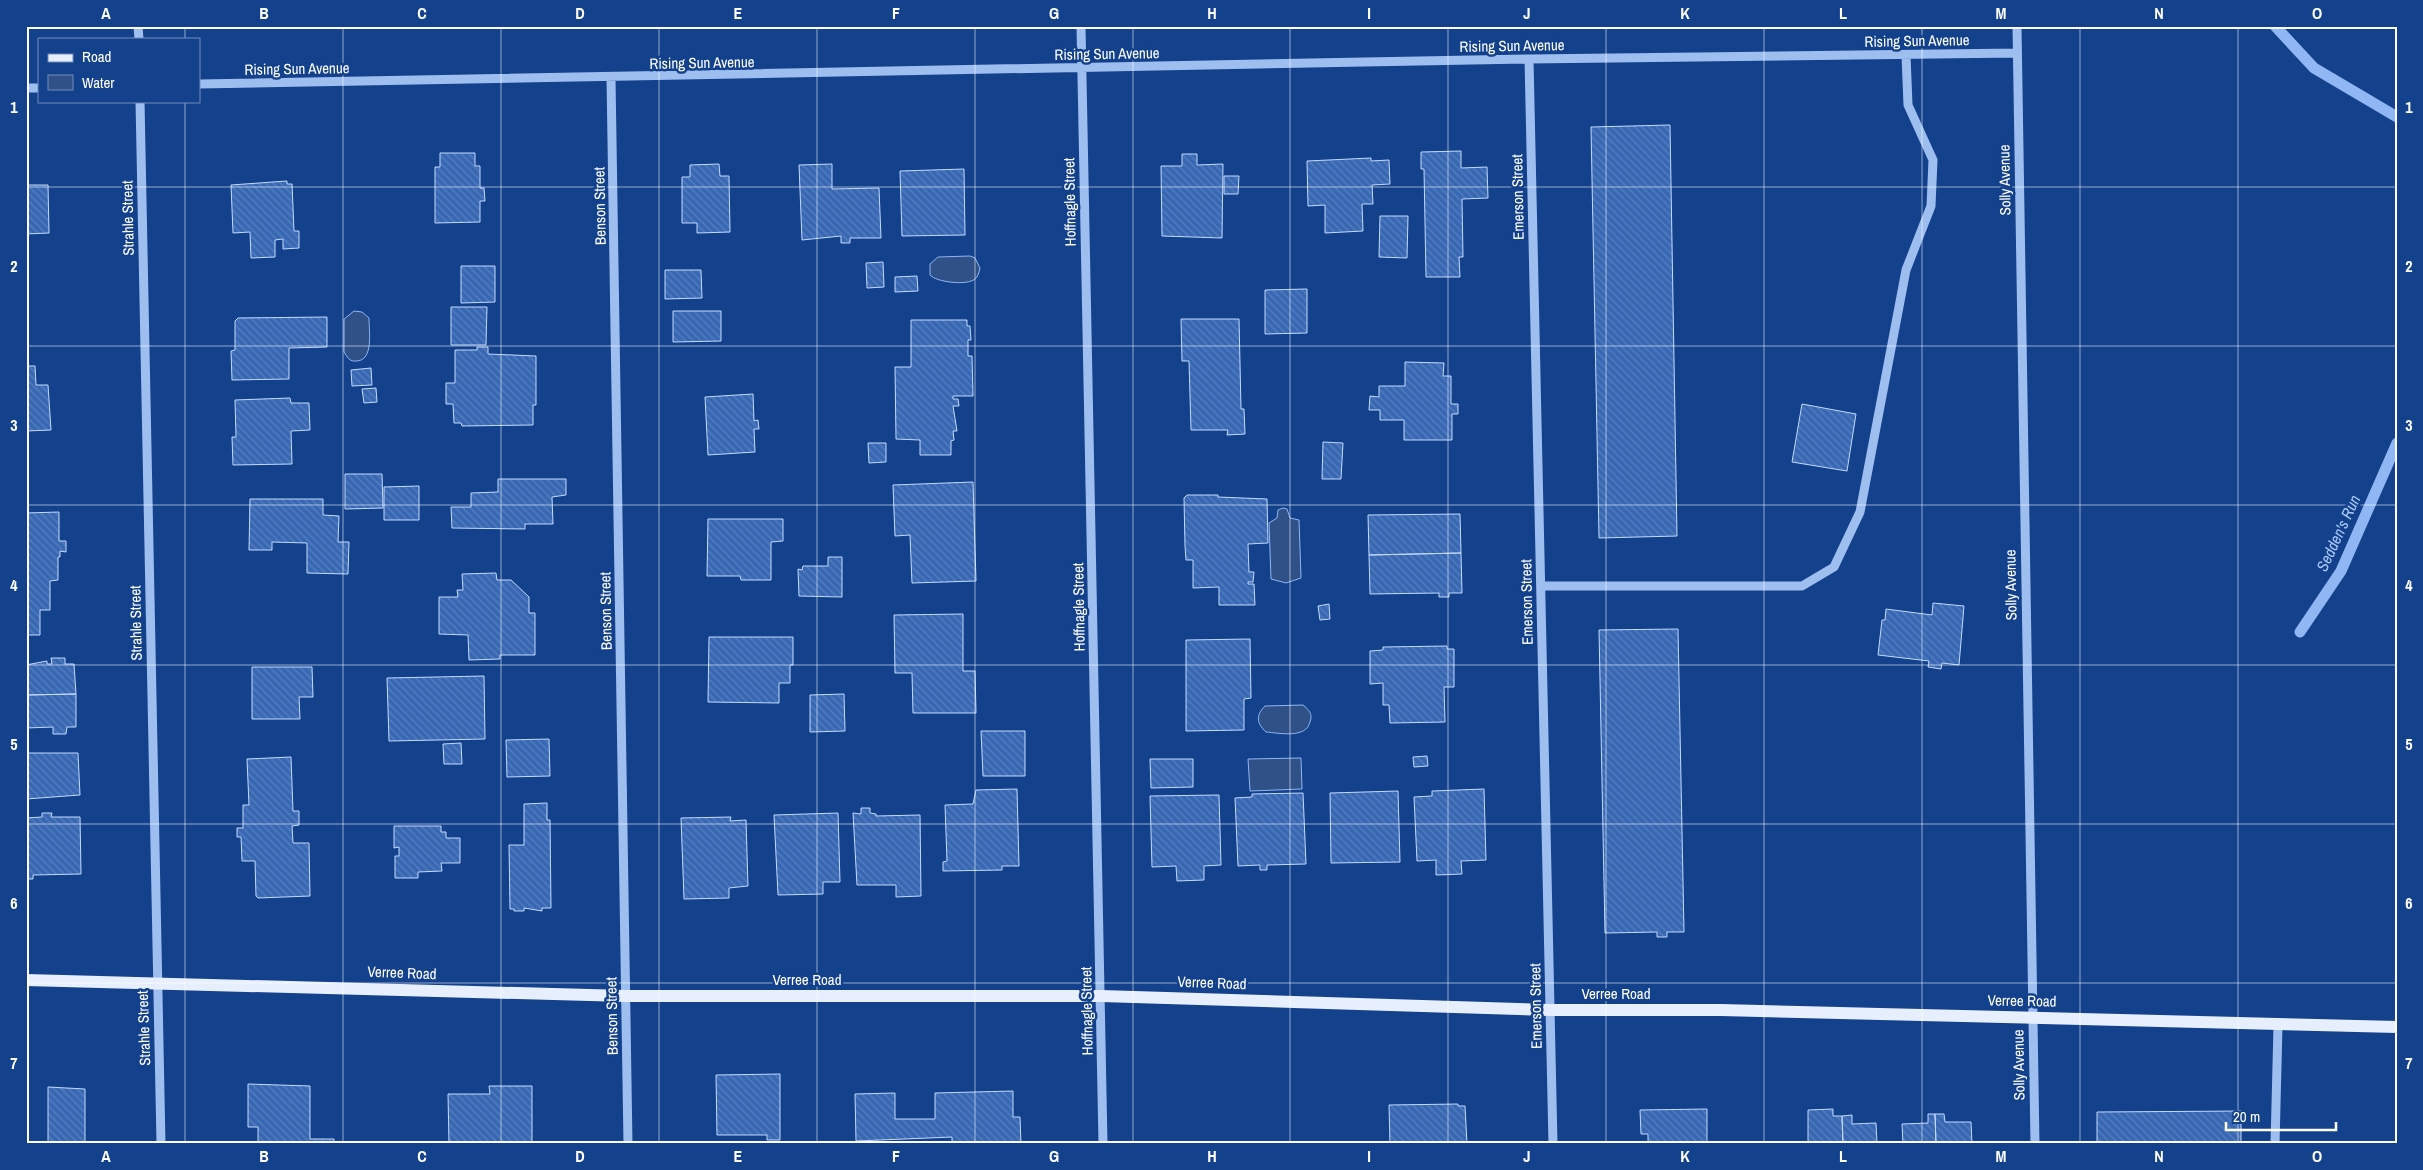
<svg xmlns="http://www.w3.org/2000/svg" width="2423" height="1170" viewBox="0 0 2423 1170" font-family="'Archivo Narrow',sans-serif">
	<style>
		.water { fill: #305088; stroke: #90b7f3 }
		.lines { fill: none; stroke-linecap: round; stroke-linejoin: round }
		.stream { stroke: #90b7f3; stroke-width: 11 }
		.building { fill: url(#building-back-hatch); stroke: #c4dafb }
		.minor { stroke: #9ebef0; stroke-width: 9 }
		.major { stroke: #e7efff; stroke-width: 12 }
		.grid { fill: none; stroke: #fff; stroke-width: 1; stroke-opacity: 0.55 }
		.labels { text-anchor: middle; stroke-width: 5; stroke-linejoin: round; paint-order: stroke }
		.street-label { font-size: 15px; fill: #fff; stroke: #14418c }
		.water-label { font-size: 16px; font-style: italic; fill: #aac8f7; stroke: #14418c }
		.neatline { fill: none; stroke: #fff; stroke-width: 2 }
		.grid-label { font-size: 16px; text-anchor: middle; font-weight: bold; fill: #fff }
	</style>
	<defs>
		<pattern id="building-back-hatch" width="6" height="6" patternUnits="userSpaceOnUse" patternTransform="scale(1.25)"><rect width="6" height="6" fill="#3868b3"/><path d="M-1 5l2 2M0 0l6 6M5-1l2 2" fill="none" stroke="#567fbe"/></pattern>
	</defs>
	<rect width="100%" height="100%" fill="#14418c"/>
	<path class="water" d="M970,256L975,258L980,268C979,272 978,277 975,279C967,286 936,282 930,275V264L938,257Z
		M354,311L362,312L369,318C369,331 374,361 356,361C350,362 347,357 344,352V319Z
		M1283,508L1287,509L1290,518L1299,520L1301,578L1286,583L1271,579L1269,523L1277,518L1278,510Z
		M1303,705C1309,710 1313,714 1310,722C1306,739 1279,733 1266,732C1256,723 1256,715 1265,706Z
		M1301,758L1302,789L1250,791L1248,759Z"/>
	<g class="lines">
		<path class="stream" d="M2275,26L2314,68L2397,117
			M2300,632L2341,571L2397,443"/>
	</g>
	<path class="building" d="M1670,125L1677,536L1599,538L1591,127Z
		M1461,151V168L1487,167L1488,198L1462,199L1463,257H1459L1460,277H1426L1424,169H1421V152Z
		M440,153H475V166H480V188H484L485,201H480V222L435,223V167H440Z
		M1182,154H1197V165L1223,164L1222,238L1162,236L1161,166H1182Z
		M1371,158V161L1389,160L1390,184L1372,185L1373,204H1362L1363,231L1325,233V205L1308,206L1307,161Z
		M719,164L720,176H729L730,232L697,233V223H682V177H690V165Z
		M832,164V189L879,188L881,238H850V243H841V236L802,240L799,165Z
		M964,169L965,235L902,236L900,171Z
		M1224,176H1239L1238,194H1224Z
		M287,181V184H292L294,231H299V248L283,249V239L275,240V257L251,258L250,232L233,233L231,185Z
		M26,185H48L49,233L26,234Z
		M1380,216H1408L1407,258L1379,257Z
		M883,262L884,287L867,288L866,263Z
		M461,266H495V302L461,303Z
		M665,270H701L702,298L665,299Z
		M917,276L918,291L895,292V277Z
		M1307,289V333L1265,334V290Z
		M451,307H487L486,345H451Z
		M673,311H721V341L673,342Z
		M327,317V347L289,348V379L232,380L231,351L235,350V321L238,318Z
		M1181,319H1239L1241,409H1244L1245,434L1227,435L1228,430H1191L1189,361H1182Z
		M911,320H967V326H970L971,340H968V356H972L973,396H953V399H958L959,406H953L957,431H953L954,440L951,441V455H920V440L896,439L895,367H911Z
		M477,347H488V354L536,356V405H533V425L462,426L461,423H454L453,404H446V383H455V350H477Z
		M1405,362L1444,363L1443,376H1451V404H1458V414H1452V440H1404V420H1380V410H1369L1370,396L1379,397V386H1405Z
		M26,366H35L36,385H48L51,430L26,431Z
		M371,368L372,385L352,386L351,370Z
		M376,388L377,402L364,403L362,389Z
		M753,394L754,421L758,420L759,429H754L755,452L708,455L705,397Z
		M290,398L291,403H309L310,430L291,431L292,464L233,465L232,437H236L235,400Z
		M1802,404L1856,414L1847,471L1792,462Z
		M1323,442L1343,443L1341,479H1322Z
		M868,443H886V462L869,463Z
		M345,474H382L383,508L345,509Z
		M498,479H566V495L552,497L553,524H525V529L452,528L451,507H471V493L498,492Z
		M973,482L976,581L912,583L910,535L895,536L893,485Z
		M419,486V520H384V487Z
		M1187,495H1218V497L1267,499L1268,543L1248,544L1249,572H1254L1253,582H1248V584H1254L1255,605H1219V587L1193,588V560H1186L1185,546L1184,498Z
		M250,499H323V515L339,516L338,542H349L348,574L307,573V543L272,542V550H249Z
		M59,512V541H66V552L60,551V557H58V580L50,581V610H40V635H26V513Z
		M1460,514L1461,553L1369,555L1368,515Z
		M708,519H783V541L771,542V580H741L740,576H707Z
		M1461,553L1462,593H1449V597H1439V593L1370,594L1369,555Z
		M828,557H842V597L799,596L798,569L802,570L803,566H828Z
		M496,573L497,580H511L529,597V613H535V655H500V659L469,660L468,635L439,634V597H458L457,590H463L462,574Z
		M1933,603L1964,606L1959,665L1942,663L1941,669L1928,667L1929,661L1878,655L1882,620H1885L1886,609L1932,615Z
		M1329,604L1330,619L1320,620L1318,606Z
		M963,614V671H975L976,713H913L912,673H895L894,615Z
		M1678,629L1684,932H1667V937H1657V932L1605,933L1599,630Z
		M709,637H793V665H790V683H779V703L708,702Z
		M1250,639L1251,698L1244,699V730L1186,731V640Z
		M1447,646V649H1454V687H1444L1445,722L1390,723L1389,705H1383V683L1370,684V651L1383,650V647Z
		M51,658H65V664H74L76,694L26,695V665L47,661V664H52Z
		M252,667H312L313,697H299L300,719H252Z
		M484,676L485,739L389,741L387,678Z
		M76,694V727H67L66,734H53V727L26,728V695Z
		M844,694L845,731L810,732V695Z
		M981,731H1025V776H983Z
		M549,739L550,776L507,777L506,740Z
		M461,743L462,764H444L443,744Z
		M26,753H78L80,795L26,799Z
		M1427,756L1428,766L1414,767L1413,757Z
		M291,757L293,811H299V825L292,826L293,843H309L310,896L258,898L256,896L255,861H242L241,837H237V828H243V805H249L247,759Z
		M1150,759H1193V787L1151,788Z
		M1017,789L1019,866H1002V870L943,871V862L947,861L945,805L973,804L976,790Z
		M1484,789L1486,860L1461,861L1462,874L1436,875V860L1417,861L1414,797L1432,796V791Z
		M1398,791L1400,862L1331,863L1330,793Z
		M1303,793L1306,864L1267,865V870H1260V865L1238,866L1235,798L1252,797V794Z
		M1219,795L1221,865L1204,866V880L1177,881L1176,866L1152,867L1150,796Z
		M547,803V820H550L551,908H542V911L524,908V911H514V909H510L509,845H524V804Z
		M861,808H870V813L876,814V816L920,815L921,896L896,897V885H857L853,813L861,814Z
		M42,813H52L51,817H80L81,874L33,875V879H26V818L42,817Z
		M838,813L840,882H823V894L778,895L774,815Z
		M731,817L730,821L746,820L748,886L729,888V898L684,899L681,818Z
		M394,826H441V832H446V838H460V863H441L442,871L418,872V878H395V856H399V847L394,848Z
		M780,1074V1140H767V1135H717L716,1075Z
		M248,1084L310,1086V1139H334V1144H258V1127H248Z
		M489,1086H532V1144H449L448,1094H490Z
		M48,1087L85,1089V1144H48Z
		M1013,1091V1117H1020L1021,1144H952V1137L856,1141L855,1094L895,1093V1119H935V1093Z
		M1458,1104V1106H1465L1467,1144H1390L1389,1105Z
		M1707,1109V1144H1648V1134H1641L1640,1110Z
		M1833,1109V1116H1842L1843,1144H1808V1110Z
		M2241,1111V1144H2097V1112Z
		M1928,1114H1935L1936,1144H1903L1902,1124L1928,1123Z
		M1935,1114H1944L1945,1122H1971L1972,1144H1936Z
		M1852,1115V1124L1876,1123L1877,1144H1843L1842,1116Z"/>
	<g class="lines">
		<path class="minor" d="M138,26L139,39
			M1081,26L1103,1144
			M2017,26L2035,1144
			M1529,59L1553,1144
			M611,78L628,1144
			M199,84L1529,59L2016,53
			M26,88H39
			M140,101L161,1144
			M1541,586H1802L1834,567L1860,512L1906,270L1931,206L1933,160L1908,105L1906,55
			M2275,1144L2278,1026"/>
		<path class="major" d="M26,980L626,996H1101L1550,1010H1721L2397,1027"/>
	</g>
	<path class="grid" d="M185,26V39M343,26V1144M501,26V1144M659,26V1144M817,26V1144M975,26V1144M1133,26V1144M1290,26V1144M1448,26V1144M1606,26V1144M1764,26V1144M1922,26V1144M2080,26V1144M2238,26V1144M185,101V1144M26,187H2397M26,346H2397M26,505H2397M26,665H2397M26,824H2397M26,983H2397"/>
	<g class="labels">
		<g class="street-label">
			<text transform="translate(1917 41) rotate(-1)" y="5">Rising Sun Avenue</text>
			<text transform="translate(1512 46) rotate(-1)" y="5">Rising Sun Avenue</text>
			<text transform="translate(1107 54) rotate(-1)" y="5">Rising Sun Avenue</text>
			<text transform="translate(702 63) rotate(-1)" y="5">Rising Sun Avenue</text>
			<text transform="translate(297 69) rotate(-1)" y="5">Rising Sun Avenue</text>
			<text transform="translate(2005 180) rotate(-91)" y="5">Solly Avenue</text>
			<text transform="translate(1518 197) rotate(-91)" y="5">Emerson Street</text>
			<text transform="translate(1070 202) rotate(-91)" y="5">Hoffnagle Street</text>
			<text transform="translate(600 206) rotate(-91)" y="5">Benson Street</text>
			<text transform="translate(128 218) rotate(-91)" y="5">Strahle Street</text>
			<text transform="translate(2011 585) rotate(-91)" y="5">Solly Avenue</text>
			<text transform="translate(1527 602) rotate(-91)" y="5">Emerson Street</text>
			<text transform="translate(1079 607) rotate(-91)" y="5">Hoffnagle Street</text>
			<text transform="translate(606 611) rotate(-91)" y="5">Benson Street</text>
			<text transform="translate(136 623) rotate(-91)" y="5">Strahle Street</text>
			<text transform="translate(402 973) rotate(2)" y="5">Verree Road</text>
			<text x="807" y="985">Verree Road</text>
			<text transform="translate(1212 983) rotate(2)" y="5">Verree Road</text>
			<text x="1616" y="999">Verree Road</text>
			<text transform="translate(2022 1001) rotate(1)" y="5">Verree Road</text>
			<text transform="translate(1536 1006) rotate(-91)" y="5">Emerson Street</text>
			<text transform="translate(1087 1011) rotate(-91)" y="5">Hoffnagle Street</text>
			<text transform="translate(612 1016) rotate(-91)" y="5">Benson Street</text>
			<text transform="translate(144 1028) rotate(-92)" y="5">Strahle Street</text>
			<text transform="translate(2019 1065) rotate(-91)" y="5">Solly Avenue</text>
		</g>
		<g class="water-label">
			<text transform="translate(2338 533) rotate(-65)" y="6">Sedden's Run</text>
		</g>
	</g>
	<rect width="2423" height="1170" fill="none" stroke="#14418c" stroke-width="55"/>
	<rect x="38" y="38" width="162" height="65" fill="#14418c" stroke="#728dba"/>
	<rect x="48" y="54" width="25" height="8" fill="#e7efff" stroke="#728dba"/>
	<text x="82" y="62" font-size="15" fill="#ffffff">Road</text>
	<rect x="48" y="75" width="25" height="15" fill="#305088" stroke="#728dba"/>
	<text x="82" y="88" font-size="15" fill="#ffffff">Water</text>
	<path d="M2226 1122v8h110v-8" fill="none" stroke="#ffffff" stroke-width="2.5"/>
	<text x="2233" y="1122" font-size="15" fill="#ffffff" stroke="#14418c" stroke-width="4" paint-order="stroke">20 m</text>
	<rect x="28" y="28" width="2368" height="1114" class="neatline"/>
	<g class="grid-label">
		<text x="106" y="19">A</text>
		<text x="264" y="19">B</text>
		<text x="422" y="19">C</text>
		<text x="580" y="19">D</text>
		<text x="738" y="19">E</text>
		<text x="896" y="19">F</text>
		<text x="1054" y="19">G</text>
		<text x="1212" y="19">H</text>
		<text x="1369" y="19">I</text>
		<text x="1527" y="19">J</text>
		<text x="1685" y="19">K</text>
		<text x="1843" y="19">L</text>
		<text x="2001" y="19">M</text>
		<text x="2159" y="19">N</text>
		<text x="2317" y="19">O</text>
		<text x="14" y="113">1</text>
		<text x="2409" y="113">1</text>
		<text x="14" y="272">2</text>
		<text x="2409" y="272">2</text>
		<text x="14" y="431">3</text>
		<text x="2409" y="431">3</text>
		<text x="14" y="591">4</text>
		<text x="2409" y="591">4</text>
		<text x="14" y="750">5</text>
		<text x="2409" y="750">5</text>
		<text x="14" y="909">6</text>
		<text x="2409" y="909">6</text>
		<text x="14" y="1069">7</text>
		<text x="2409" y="1069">7</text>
		<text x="106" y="1162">A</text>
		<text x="264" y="1162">B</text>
		<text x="422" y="1162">C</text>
		<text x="580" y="1162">D</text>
		<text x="738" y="1162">E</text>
		<text x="896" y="1162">F</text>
		<text x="1054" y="1162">G</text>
		<text x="1212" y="1162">H</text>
		<text x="1369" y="1162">I</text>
		<text x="1527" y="1162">J</text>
		<text x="1685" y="1162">K</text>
		<text x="1843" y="1162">L</text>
		<text x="2001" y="1162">M</text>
		<text x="2159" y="1162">N</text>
		<text x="2317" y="1162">O</text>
	</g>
</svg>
